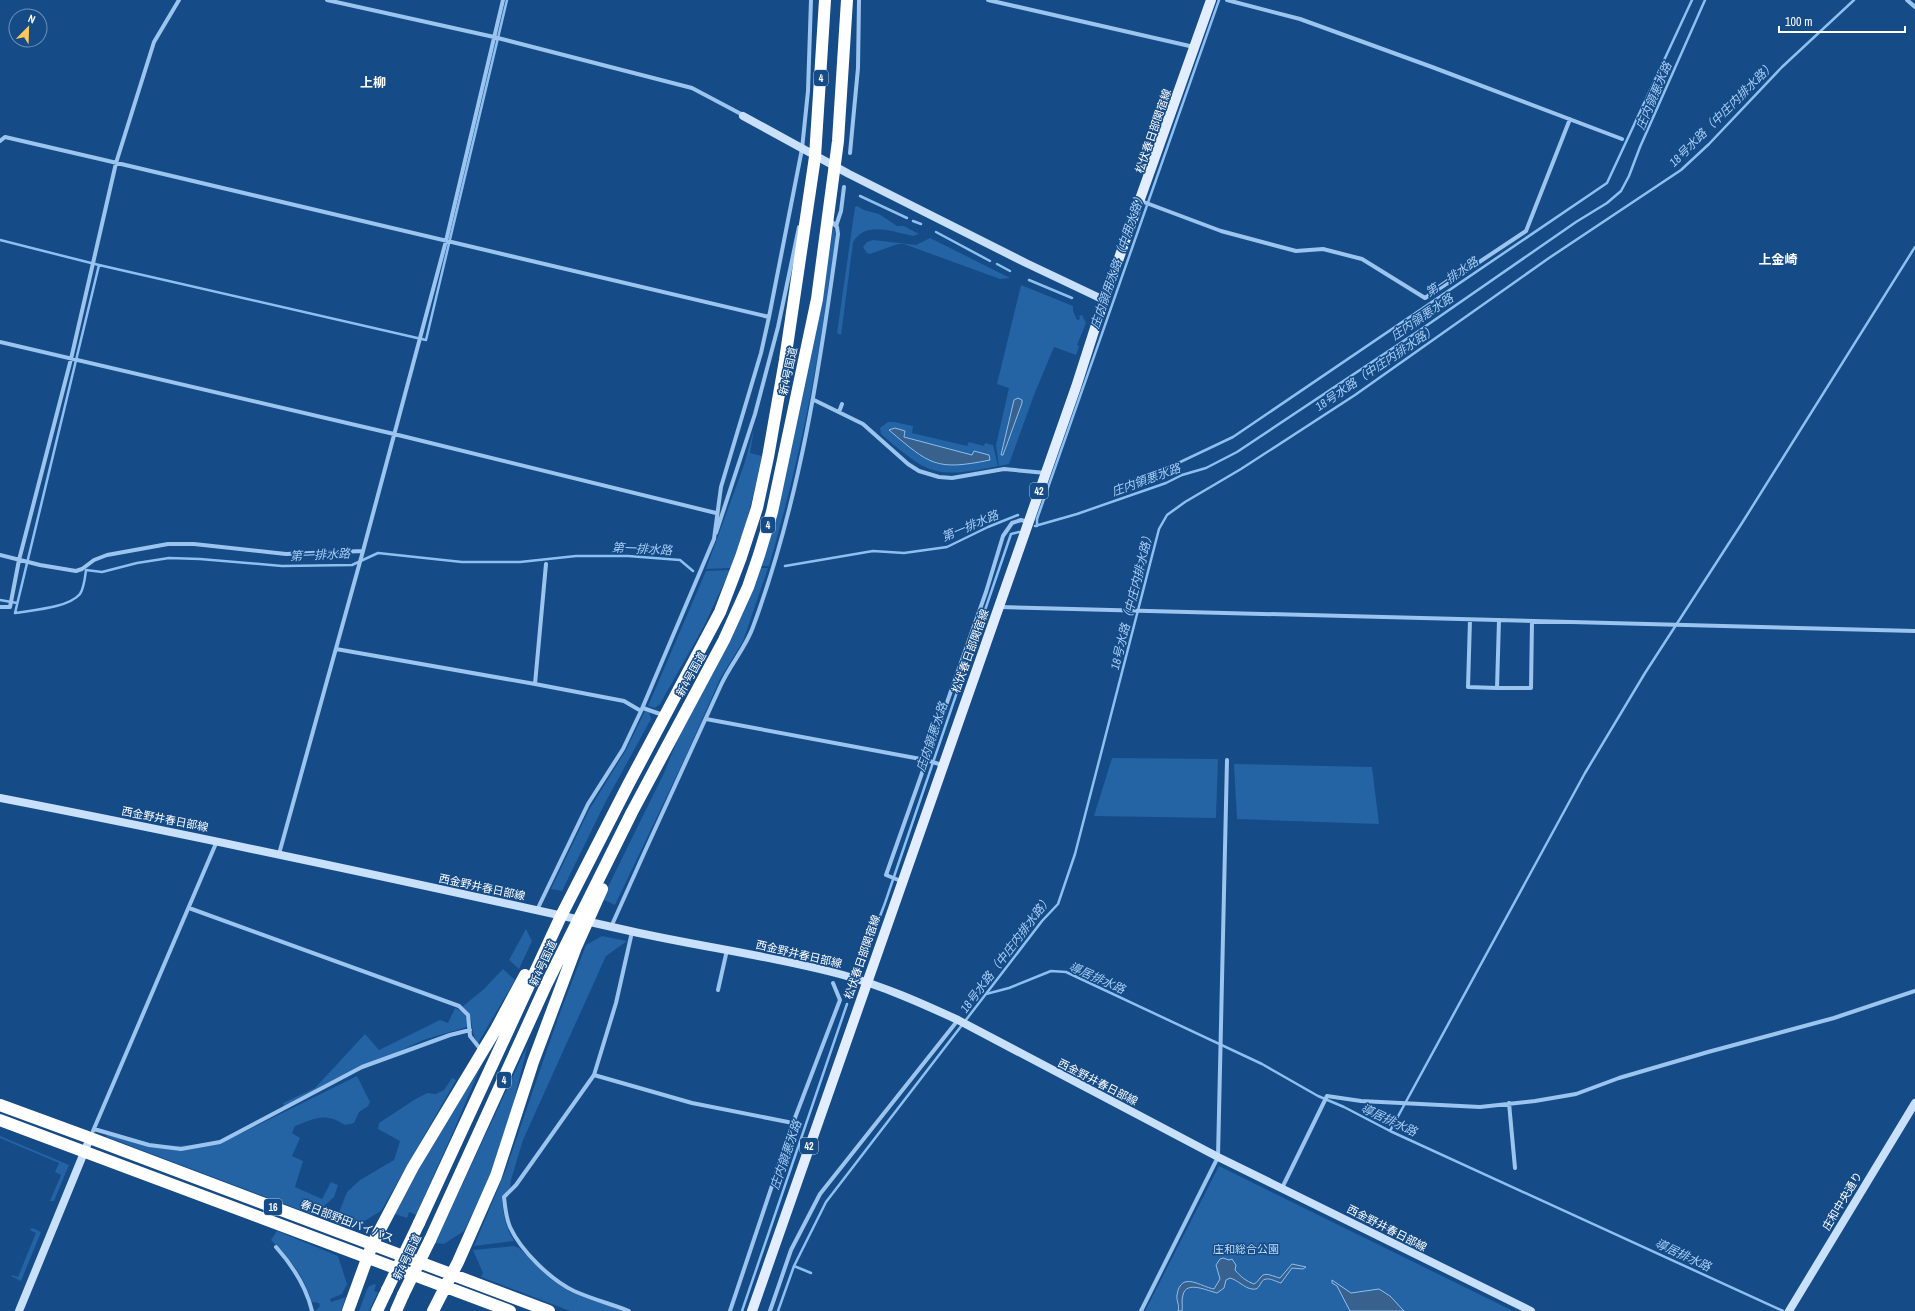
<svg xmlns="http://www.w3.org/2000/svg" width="1915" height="1311" viewBox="0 0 1915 1311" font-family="'Archivo Narrow','Noto Sans JP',sans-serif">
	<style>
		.green { fill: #2463a4; fill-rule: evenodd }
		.water { fill: #38618d; stroke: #8dc0f1 }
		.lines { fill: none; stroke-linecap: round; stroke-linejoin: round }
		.stream { stroke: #8dc0f1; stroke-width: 2.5 }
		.street { stroke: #9bc4ee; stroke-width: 4 }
		.secondary { stroke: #c8e0fa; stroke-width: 8 }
		.primary { stroke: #e2eeff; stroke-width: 10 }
		.highway { stroke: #fff; stroke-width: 12 }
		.highway-bridge { stroke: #fff; stroke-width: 12 }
		.labels { text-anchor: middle; stroke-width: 3; stroke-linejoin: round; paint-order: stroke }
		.shield { fill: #154b87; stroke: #b9c9db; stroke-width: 1 }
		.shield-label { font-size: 10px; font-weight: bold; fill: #fff }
		.street-label { font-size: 11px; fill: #fff; stroke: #154b87 }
		.park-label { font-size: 11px; fill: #c0ddfa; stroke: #154b87 }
		.water-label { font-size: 12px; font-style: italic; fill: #a6cef6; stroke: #154b87 }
		.quarter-label { font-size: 13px; font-weight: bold; fill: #fff; stroke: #154b87 }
	</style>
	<rect width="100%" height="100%" fill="#154b87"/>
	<path class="green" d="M857,206L864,210L879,214L897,226H904L919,234L913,236C893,232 864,220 853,243L841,335L837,333L855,207Z
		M833,228C839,234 832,266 830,275C817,374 797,470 769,566H761L772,531L823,295Z
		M930,238L1010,278L1000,279L904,244H898L870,254L867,253L863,247L867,242L873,240L916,245Z
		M1021,285L1073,306V311L1077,320L1080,319L1079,316L1082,315L1086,323L1077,345L1079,346L1076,355L1054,347L1034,395L1009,464L999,466L996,445L1009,388L997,384ZM1014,400H1021L1022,403L1003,455H1002Z
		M888,422H894L913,426L912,433L967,446L969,442L984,446L985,443L993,445L998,466C935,479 929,475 881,434L880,428ZM889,429L905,431L904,437L972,455L937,464L915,452Z
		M754,429L750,453L762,456C754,494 745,532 731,568L706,569L744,465Z
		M760,568H768L743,641L720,679L685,758L615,905L602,899L665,771L683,726L731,640Z
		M730,570L704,626L660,704L655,708L648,706L706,571Z
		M645,711L649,712L651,719L605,803L562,891L551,889L589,810L626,750Z
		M1112,758L1218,759L1216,818L1094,816Z
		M1234,764L1372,767L1379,824L1237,819Z
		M526,929L532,941L519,969L509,960Z
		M602,936L627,941L606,956L523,1140L511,1180L510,1189L502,1197C503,1213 505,1227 514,1241L474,1246L505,1172L558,1018L586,945Z
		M503,969L515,980L478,1043C468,1030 477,1019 462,1007L484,989Z
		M455,1008C463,1012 469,1017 467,1027L423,1040L284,1106L283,1103L315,1088L365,1034L379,1050L440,1020L448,1023Z
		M528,1044L508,1125L496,1164L464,1231L444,1244L435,1243Z
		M481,1066L454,1130L416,1215L409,1212L407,1218L395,1214L427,1154Z
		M357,1076L370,1102L368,1106L359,1112L354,1123L345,1125C325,1112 316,1118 295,1126L292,1133L300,1138L292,1156L303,1161L295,1187L322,1199L331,1182L338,1185L334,1197L314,1215L107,1137L106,1135C157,1148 192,1151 242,1133Z
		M452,1078L456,1080L381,1211L356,1226L355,1225L353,1229L335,1223L347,1192L360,1180L394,1160L400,1141L378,1129L379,1123L414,1100L427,1093L436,1094L444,1090Z
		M0,1136L69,1165L54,1201H50L61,1175L55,1172L59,1163L0,1138Z
		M1219,1166L1513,1311H1145Z
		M32,1228L41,1232L21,1281L11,1276L12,1275L18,1277L36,1233L30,1230Z
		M277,1231L338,1256L347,1284L342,1294L330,1299L331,1302L346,1297L341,1311H315L320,1306L319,1303L312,1302C302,1273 292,1262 271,1240Z
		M514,1246L519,1248L549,1277L570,1292L623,1311H570L481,1277L483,1273L473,1250Z
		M374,1284L376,1285L374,1291L378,1292L369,1311H359L368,1287Z"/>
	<path class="water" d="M1018,398L1022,400V403L1003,455H1001L1014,400Z
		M895,428L905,431L904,437L972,455L974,451L989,455L990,460C936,471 930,465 889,430Z
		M1223,1258L1229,1260L1232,1259L1236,1265L1235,1270C1241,1277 1246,1281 1254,1284C1258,1282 1258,1280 1261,1277C1265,1271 1274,1277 1280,1278L1292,1264L1306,1267L1303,1269L1292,1268L1281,1283C1277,1282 1270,1278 1266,1279C1259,1280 1261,1291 1252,1289C1244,1288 1238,1280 1230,1278L1226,1280L1224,1288L1217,1293C1208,1291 1186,1280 1183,1295C1181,1300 1183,1306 1182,1311H1178C1180,1305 1176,1301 1177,1295C1181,1270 1201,1287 1214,1289L1220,1279L1216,1265L1220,1259Z
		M1332,1280L1351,1293L1379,1289L1390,1296L1404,1311H1350L1337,1286L1332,1283Z"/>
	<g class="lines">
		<path class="stream" d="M860,196L907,218
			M913,221L921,224
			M936,232L990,261
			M0,240L99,265L426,340L507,0
			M997,264L1010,271
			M99,265L15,613C33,610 68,608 80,594C84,588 85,578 86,570L102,572L137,563L169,558L200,559L282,566L352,565L378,553L462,562H520L576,556H628L680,560L693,571
			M1029,280L1072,298
			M1130,482L1174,465L1233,437L1607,183L1692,0
			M1035,526L1077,514L1166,483L1182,475L1206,468L1237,452L1423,328L1576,222L1607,203L1621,191L1629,176L1640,147L1705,0
			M1037,526V519L1219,0
			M785,566L873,551L904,553L947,547L988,527L1018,515
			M0,600L17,603
			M866,953L885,903L1011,534L1019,532
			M986,994L1009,988L1051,971L1066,972L1262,1064L1318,1096L1344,1107L1390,1131L1783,1311
			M1390,1131L1585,773L1645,673L1742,523L1915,247
			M794,1266L811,1273
			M742,1311L847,1004
			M778,1311L794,1266L826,1202L1042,921L1058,904L1075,854L1159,529L1167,515L1185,502L1241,469L1355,395L1549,258L1681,170L1709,144L1782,67L1854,0"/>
		<path class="street" d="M327,0L494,37L692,88L743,115
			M988,0L1194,47
			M1227,0L1300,19L1432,67L1622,139
			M1907,0L1915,7
			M0,141L5,137L100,159L769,317
			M850,153L858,68L859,0
			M1141,201L1221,231L1296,251L1323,249L1362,259L1425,298L1526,231L1570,119
			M836,226L841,211L844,187
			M0,342L394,434L716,513
			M814,400L863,424L908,464L919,471L939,477L952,478L1004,469L1046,473
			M839,412L842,404
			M716,533L755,414L778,327L799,227
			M0,555L40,565L76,571L82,569L94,560L107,555L168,544H194L286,554L363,551
			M0,607H10L19,560L71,359L116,163L154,42L179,0
			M1000,607L1915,631
			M1470,620L1468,687L1497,688L1499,620
			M336,649L535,684L624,701L641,711
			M535,684L546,564
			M1497,688H1531L1532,621
			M643,708L663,715
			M706,719L926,760L942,765
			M279,854L363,551L446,241L503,0
			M901,881L886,875L986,592L1003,536L1012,523L1021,520L1028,522
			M189,908L459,1006L468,1015L470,1036L481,1050
			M537,910L588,804L623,749L641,711L714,539L721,487L761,353L769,317L802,149L808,91L811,0
			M611,927C647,846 684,765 721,685C730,665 746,647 753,627C800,500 820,367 838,234L837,227L830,220
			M718,990L727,950
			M594,1075L692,1103L793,1123
			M1509,1103L1515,1168
			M94,1129L149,1145L181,1149L220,1142L362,1067L450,1035L470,1030
			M93,1131L217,841
			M1282,1188L1327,1096L1361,1101L1480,1107L1535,1101L1576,1094L1619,1078L1708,1052L1834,1018L1915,991
			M276,1247C293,1266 306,1286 312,1311
			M629,1311C611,1304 592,1299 574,1291C551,1280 521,1251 510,1227C506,1218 505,1207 504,1197L516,1185L594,1075L616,1003L632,932
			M730,1311L793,1123L840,1000L833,983
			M770,1311L791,1250L820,1194L958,1020
			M1141,1311L1218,1157L1227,760"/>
		<path class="secondary" d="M743,116L849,174L1026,263L1104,300
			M0,798C211,839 420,884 630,931C701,947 773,956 843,975C883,986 921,1003 958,1020L1218,1157L1531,1311
			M19,1311L90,1138
			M1789,1311L1915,1103"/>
		<path class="primary" d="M752,1311L1076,387L1104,300L1211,0"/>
		<path class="highway" d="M0,1105L90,1138L549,1311
			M0,1120L510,1311
			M419,1223L561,916L628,785L720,612L741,557L757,508L768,457L785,360L815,157L825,0
			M430,1240L546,985L632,812L724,640L748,587L759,555L772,512L817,299L838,141L847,0
			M348,1311L372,1245L413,1167L496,1029L525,975
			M377,1311L387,1290
			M396,1311L403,1295
			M433,1311L458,1262L496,1176L533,1062L576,947L602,889"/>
		<path class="highway-bridge" d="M387,1290L419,1223
			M403,1295L430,1240"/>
	</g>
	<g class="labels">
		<g class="shield">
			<rect x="814" y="70" width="14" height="16" rx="3"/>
			<rect x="1030" y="483" width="18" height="16" rx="3"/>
			<rect x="761" y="517" width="14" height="16" rx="3"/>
			<rect x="497" y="1072" width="14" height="16" rx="3"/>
			<rect x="800" y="1138" width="18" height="16" rx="3"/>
			<rect x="264" y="1199" width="18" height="16" rx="3"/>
		</g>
		<g class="shield-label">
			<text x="821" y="82">4</text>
			<text x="1039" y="495">42</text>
			<text x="768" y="529">4</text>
			<text x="504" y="1084">4</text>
			<text x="809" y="1150">42</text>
			<text x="273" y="1211">16</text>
		</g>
		<g class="street-label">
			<text transform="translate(1153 131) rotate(-71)" y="4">松伏春日部関宿線</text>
			<text transform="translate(788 371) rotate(-78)" y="4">新4号国道</text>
			<text transform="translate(970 651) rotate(-70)" y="4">松伏春日部関宿線</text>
			<text transform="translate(691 674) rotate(-61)" y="4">新4号国道</text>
			<text transform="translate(165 819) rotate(11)" y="4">西金野井春日部線</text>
			<text transform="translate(482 887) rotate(12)" y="4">西金野井春日部線</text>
			<text transform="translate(799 954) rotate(13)" y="4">西金野井春日部線</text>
			<text transform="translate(862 957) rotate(-71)" y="4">松伏春日部関宿線</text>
			<text transform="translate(543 963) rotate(-65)" y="4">新4号国道</text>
			<text transform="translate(1098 1082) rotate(27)" y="4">西金野井春日部線</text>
			<text transform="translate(1842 1201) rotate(-59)" y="4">庄和中央通り</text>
			<text transform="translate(347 1221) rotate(21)" y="4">春日部野田バイパス</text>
			<text transform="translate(1387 1228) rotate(27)" y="4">西金野井春日部線</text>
			<text transform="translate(407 1257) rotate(-64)" y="4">新4号国道</text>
		</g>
		<g class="park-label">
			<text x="1246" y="1253">庄和総合公園</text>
		</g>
		<g class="water-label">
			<text transform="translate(1654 96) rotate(-67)" y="4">庄内領悪水路</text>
			<text transform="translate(1722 114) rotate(-45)" y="4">18号水路（中庄内排水路）</text>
			<text transform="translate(1118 260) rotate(-71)" y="4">庄内領用水路（中用水路）</text>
			<text transform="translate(1452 277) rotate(-34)" y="4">第一排水路</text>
			<text transform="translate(1422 317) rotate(-34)" y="4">庄内領悪水路</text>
			<text transform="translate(1376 368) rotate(-34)" y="4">18号水路（中庄内排水路）</text>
			<text transform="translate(1146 480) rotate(-20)" y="4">庄内領悪水路</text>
			<text transform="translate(970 526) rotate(-23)" y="4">第一排水路</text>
			<text transform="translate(642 549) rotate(3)" y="4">第一排水路</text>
			<text transform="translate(320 555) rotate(-3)" y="4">第一排水路</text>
			<text transform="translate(1132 600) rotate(-76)" y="4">18号水路（中庄内排水路）</text>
			<text transform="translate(932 737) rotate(-71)" y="4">庄内領悪水路</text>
			<text transform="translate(1006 954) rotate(-53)" y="4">18号水路（中庄内排水路）</text>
			<text transform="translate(1097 978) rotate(24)" y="4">導居排水路</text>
			<text transform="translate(1389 1120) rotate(25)" y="4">導居排水路</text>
			<text transform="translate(786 1155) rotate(-71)" y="4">庄内領悪水路</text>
			<text transform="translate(1683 1255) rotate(25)" y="4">導居排水路</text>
		</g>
		<g class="quarter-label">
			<text x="373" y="87">上柳</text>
			<text x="1778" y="264">上金崎</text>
		</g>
	</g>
	<g transform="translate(28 28) rotate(23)"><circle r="19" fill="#154b87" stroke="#7393b7"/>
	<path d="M0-3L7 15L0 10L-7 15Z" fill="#ffc858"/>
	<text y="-6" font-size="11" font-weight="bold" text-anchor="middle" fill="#ffffff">N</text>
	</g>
	<path d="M1779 26v6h126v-6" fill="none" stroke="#ffffff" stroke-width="2"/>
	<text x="1785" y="26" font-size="12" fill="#ffffff" stroke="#154b87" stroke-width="3" paint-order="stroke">100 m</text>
</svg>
